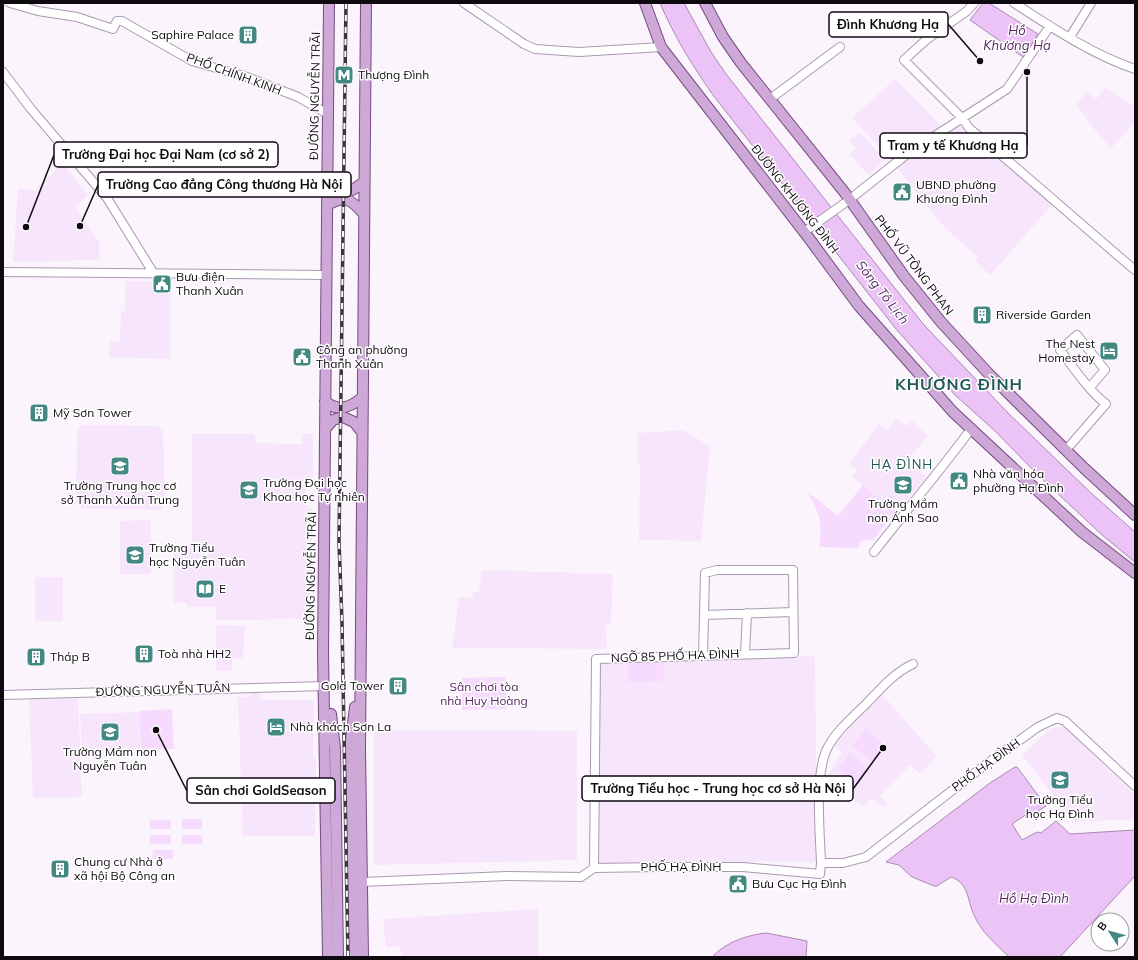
<svg xmlns="http://www.w3.org/2000/svg" width="1138" height="960" viewBox="0 0 1138 960" font-family="Mulish,sans-serif">
	<style>
		.built { fill: #f7e5fb }
		.green { fill: #f6dbfe }
		.water { fill: #ebc3f6; stroke: #a98bb1 }
		.lines { fill: none; stroke-linecap: round; stroke-linejoin: round }
		.minor-casing { stroke: #aa9aaf; stroke-width: 10 }
		.major-casing { stroke: #764c80; stroke-width: 12 }
		.minor { stroke: #fff; stroke-width: 8 }
		.major { stroke: #cea9d7; stroke-width: 10 }
		.rail-casing { stroke: #3c363e; stroke-width: 3.5 }
		.rail { stroke: #fff; stroke-width: 2; stroke-dasharray: 6; stroke-linecap: butt }
		.labels { text-anchor: middle; stroke-width: 3; stroke-linejoin: round; paint-order: stroke }
		.poi-label { font-size: 12px; fill: #0f0910; stroke: #fff; text-anchor: start }
		.street-label { font-size: 12px; fill: #0f0910; stroke: #fff }
		.park-label { font-size: 12px; fill: #542460; stroke: #fff }
		.water-label { font-size: 13px; font-style: italic; fill: #562762; stroke: #fff }
		.neighbourhood-label { font-size: 13px; letter-spacing: 1px; fill: #215a54; stroke: #fff }
		.district-label { font-size: 16px; font-weight: bold; letter-spacing: 1px; fill: #215a54; stroke: #fff }
		.leader { fill: none; stroke: #0f0910; stroke-width: 1.5 }
		.callout-dot { fill: #0f0910; stroke: #fff; stroke-width: 1.5 }
		.callout { fill: #fff; stroke: #0f0910; stroke-width: 1.5 }
		.callout-label { font-size: 13px; text-anchor: middle; font-weight: bold; fill: #0f0910 }
	</style>
	<rect width="100%" height="100%" fill="#fbf4fd"/>
	<path class="built" d="M895,79L942,127L906,149L892,161L852,118Z
		M1106,87L1128,103L1135,105V123L1111,148L1098,134L1076,104L1087,92L1096,99Z
		M961,126L1052,205L990,275L975,261L978,257L946,229L895,166L955,127Z
		M859,131L885,160L869,175L850,155L856,148L849,141Z
		M63,164L88,195L75,207L100,244L99,260L13,262L18,189L38,191V186Z
		M125,281L171,282L170,359L109,357L110,341H120L121,311H125Z
		M896,418L907,426L912,421L928,436L907,461L927,477L895,513L852,476L857,470L849,464L879,424L887,430Z
		M83,425L157,426L163,431L165,502L161,510L82,508L76,502L77,430Z
		M684,430L710,447L701,541L639,540L640,463H638L637,433Z
		M192,434H255L256,443L302,444V434H313V484L306,486V505L312,509V619L216,620V607H187V603H174L173,546L192,545Z
		M151,520V574H120V521Z
		M482,570L613,574L611,624H606L607,649L452,648L459,597L473,598V592H479Z
		M35,577H63V621H35Z
		M216,625L245,626L243,659H232V671H216Z
		M815,656L817,862L761,861L739,864H596L597,661Z
		M251,693H260L261,700H314L313,758H316L315,836H243L238,697H251Z
		M881,693L937,757L920,774L910,765L880,795L887,803L884,807L871,798L865,807L825,779L842,752L832,744Z
		M78,698L82,797L33,798L29,699Z
		M139,712L140,750L82,752L80,714Z
		M1059,727H1065L1135,795V819L1074,822L1022,755L1050,729Z
		M374,730L577,731V860L374,865Z
		M538,909V957H402L400,947H386L383,919Z"/>
	<path class="green" d="M863,485L895,513L873,540L860,541L859,548L819,547C823,520 819,515 808,492L838,516Z
		M663,662L664,681L628,682V663Z
		M506,677V709L462,710V678Z
		M172,709L174,749L141,750L139,711Z
		M866,729L886,746L872,762L852,745Z
		M850,753L870,770L857,785L837,769Z
		M182,819H202V829H182Z
		M150,820H171V829H150Z
		M150,835H171V844H150Z
		M182,835H202L203,844H182Z
		M153,850H173V859H152Z"/>
	<path class="water" d="M660,3H684L711,52L726,74L924,325L1009,414L1091,493L1135,532V562L1102,535L1039,476L995,431L955,395L896,329L713,95C692,65 674,36 660,3Z
		M983,3H989L1038,34L1023,57L970,20Z
		M1015,767H1017L1046,806L1031,816L1027,814L1012,824L1022,840L1037,832L1041,833L1056,821L1070,834L1135,830V876L1060,957H1009C996,944 981,932 974,915C967,900 969,883 951,877L937,886H934L912,877L899,865L886,862L990,783Z
		M766,933L807,941L806,957H712C726,942 747,935 766,933Z"/>
	<g class="lines">
		<defs>
			<path id="minor" d="M10,3L38,11L77,17L113,29L117,21H122L192,61L247,77L298,97L328,114
				M464,3L524,44L535,49L579,52L661,47
				M974,3L967,11L926,40L904,60L963,119L969,128C1025,174 1079,223 1135,270
				M1014,3C1051,27 1093,55 1135,69
				M1070,37L1091,3
				M3,72L31,109L107,198L154,274
				M770,99L840,47
				M804,232L849,200L907,154L1007,89L1050,26
				M3,272L326,275
				M1066,450L1106,404C1088,390 1074,368 1060,350L1077,335L1105,370L1090,387
				M874,552C906,511 940,471 971,429
				M704,615L793,612
				M745,654L747,613
				M3,695L324,686
				M821,863C820,833 814,772 828,747C837,730 853,717 867,703C881,688 894,673 913,664
				M594,868L596,659L794,653L793,570H717L705,573L703,656
				M362,882L507,876L581,877L594,868L662,867H743L820,874L821,863H843L866,857L985,765L1038,727L1057,718L1065,721L1135,786"/>
			<path id="major" d="M645,3L661,47L808,237L859,306L953,412L1082,532L1135,573
				M705,3L723,37L741,63L845,193L904,276L941,322L988,373L1084,468L1135,515
				M327,185C342,197 350,193 364,182
				M327,205C345,195 351,199 364,214
				M325,401C338,413 351,407 363,397
				M325,429L333,420L343,417L354,422L362,432
				M331,714L335,748L338,957
				M328,957L323,654L329,3
				M353,957L350,748L355,707
				M363,957L360,748L366,3"/>
		</defs>
		<use href="#minor" class="minor-casing"/>
		<use href="#major" class="major-casing"/>
		<use href="#minor" class="minor"/>
		<use href="#major" class="major"/>
		<defs>
			<path id="rail" d="M346,3L339,542L342,622L348,957"/>
		</defs>
		<use href="#rail" class="rail-casing"/>
		<use href="#rail" class="rail"/>
	</g>
	<defs>
		<symbol id="building-square" viewBox="-11 -11 22 22"><rect x="-9" y="-9" width="18" height="18" rx="4" fill="#438981" stroke="#fff"/><path d="M-4-6H4V6H1V3H-1V6H-4ZM-2.5-4.3h1.7v1.8h-1.7ZM.8-4.3h1.7v1.8H.8ZM-2.5-1h1.7V.8h-1.7ZM.8-1h1.7V.8H.8Z" fill="#fff"/></symbol>
		<symbol id="metro-square" viewBox="-11 -11 22 22"><rect x="-9" y="-9" width="18" height="18" rx="4" fill="#438981" stroke="#fff"/><path d="M-5.5 5V-5H-3L0 0L3-5H5.5V5H3V-.5L0 4L-3-.5V5Z" fill="#fff"/></symbol>
		<symbol id="civic-square" viewBox="-11 -11 22 22"><rect x="-9" y="-9" width="18" height="18" rx="4" fill="#438981" stroke="#fff"/><path d="M-.6-6.5H3V-4.5H.6V-3L4-1V1h2V6H-6V1h2V-1L-.6-3ZM-1.2 2.5V6h2.4V2.5Z" fill="#fff"/></symbol>
		<symbol id="hotel-square" viewBox="-11 -11 22 22"><rect x="-9" y="-9" width="18" height="18" rx="4" fill="#438981" stroke="#fff"/><path d="M-6-4.5h1.5V1H6V5H4.5V3h-9V5H-6ZM-4 0a1.8 1.8 0 1 1 3.6 0ZM.5 0V-2.5h3Q6-2.5 6 0Z" fill="#fff"/></symbol>
		<symbol id="school-square" viewBox="-11 -11 22 22"><rect x="-9" y="-9" width="18" height="18" rx="4" fill="#438981" stroke="#fff"/><path d="M0-5L7-2L0 1L-7-2ZM-4 1L0 2.5L4 1V4Q0 6-4 4Z" fill="#fff"/></symbol>
		<symbol id="university-square" viewBox="-11 -11 22 22"><rect x="-9" y="-9" width="18" height="18" rx="4" fill="#438981" stroke="#fff"/><path d="M0-5L7-2L0 1L-7-2ZM-4 1L0 2.5L4 1V4Q0 6-4 4Z" fill="#fff"/></symbol>
		<symbol id="library-square" viewBox="-11 -11 22 22"><rect x="-9" y="-9" width="18" height="18" rx="4" fill="#438981" stroke="#fff"/><path d="M-6-4Q-3-5.5-.7-3.5V5Q-3 3-6 4ZM6-4Q3-5.5 .7-3.5V5Q3 3 6 4Z" fill="#fff"/></symbol>
	</defs>
	<g fill-rule="evenodd">
		<use href="#building-square" x="237" y="24" width="22" height="22"/>
		<use href="#metro-square" x="333" y="64" width="22" height="22"/>
		<use href="#civic-square" x="891" y="181" width="22" height="22"/>
		<use href="#civic-square" x="151" y="273" width="22" height="22"/>
		<use href="#building-square" x="971" y="304" width="22" height="22"/>
		<use href="#hotel-square" x="1098" y="340" width="22" height="22"/>
		<use href="#civic-square" x="291" y="346" width="22" height="22"/>
		<use href="#building-square" x="28" y="402" width="22" height="22"/>
		<use href="#school-square" x="109" y="455" width="22" height="22"/>
		<use href="#civic-square" x="948" y="470" width="22" height="22"/>
		<use href="#school-square" x="892" y="474" width="22" height="22"/>
		<use href="#university-square" x="238" y="479" width="22" height="22"/>
		<use href="#school-square" x="124" y="544" width="22" height="22"/>
		<use href="#library-square" x="194" y="578" width="22" height="22"/>
		<use href="#building-square" x="133" y="643" width="22" height="22"/>
		<use href="#building-square" x="25" y="646" width="22" height="22"/>
		<use href="#building-square" x="387" y="675" width="22" height="22"/>
		<use href="#hotel-square" x="265" y="716" width="22" height="22"/>
		<use href="#school-square" x="99" y="721" width="22" height="22"/>
		<use href="#school-square" x="1049" y="769" width="22" height="22"/>
		<use href="#building-square" x="49" y="858" width="22" height="22"/>
		<use href="#civic-square" x="727" y="873" width="22" height="22"/>
	</g>
	<g class="labels">
		<g class="poi-label">
			<text x="234" y="39" text-anchor="end">Saphire Palace</text>
			<text x="358" y="79">Thượng Đình</text>
			<text x="916" y="189">UBND phường<tspan x="916" dy="14">Khương Đình</tspan></text>
			<text x="176" y="281">Bưu điện<tspan x="176" dy="14">Thanh Xuân</tspan></text>
			<text x="996" y="319">Riverside Garden</text>
			<text x="1095" y="348" text-anchor="end">The Nest<tspan x="1095" dy="14">Homestay</tspan></text>
			<text x="316" y="354">Công an phường<tspan x="316" dy="14">Thanh Xuân</tspan></text>
			<text x="53" y="417">Mỹ Sơn Tower</text>
			<text x="973" y="478">Nhà văn hóa<tspan x="973" dy="14">phường Hạ Đình</tspan></text>
			<text x="263" y="487">Trường Đại học<tspan x="263" dy="14">Khoa học Tự nhiên</tspan></text>
			<text x="120" y="490" text-anchor="middle">Trường Trung học cơ<tspan x="120" dy="14">sở Thanh Xuân Trung</tspan></text>
			<text x="903" y="508" text-anchor="middle">Trường Mầm<tspan x="903" dy="14">non Ánh Sao</tspan></text>
			<text x="149" y="552">Trường Tiểu<tspan x="149" dy="14">học Nguyễn Tuân</tspan></text>
			<text x="219" y="593">E</text>
			<text x="158" y="658">Toà nhà HH2</text>
			<text x="50" y="661">Tháp B</text>
			<text x="384" y="690" text-anchor="end">Gold Tower</text>
			<text x="290" y="731">Nhà khách Sơn La</text>
			<text x="110" y="756" text-anchor="middle">Trường Mầm non<tspan x="110" dy="14">Nguyễn Tuân</tspan></text>
			<text x="1060" y="804" text-anchor="middle">Trường Tiểu<tspan x="1060" dy="14">học Hạ Đình</tspan></text>
			<text x="74" y="866">Chung cư Nhà ở<tspan x="74" dy="14">xã hội Bộ Công an</tspan></text>
			<text x="752" y="888">Bưu Cục Hạ Đình</text>
		</g>
		<g class="street-label">
			<text transform="translate(234 74) rotate(20)" y="4">PHỐ CHÍNH KINH</text>
			<text transform="translate(315 96) rotate(-89)" y="4">ĐƯỜNG NGUYỄN TRÃI</text>
			<text transform="translate(795 199) rotate(52)" y="4">ĐƯỜNG KHƯƠNG ĐÌNH</text>
			<text transform="translate(914 265) rotate(53)" y="4">PHỐ VŨ TÔNG PHAN</text>
			<text transform="translate(311 576) rotate(-89)" y="4">ĐƯỜNG NGUYỄN TRÃI</text>
			<text transform="translate(675 656) rotate(-2)" y="4">NGÕ 85 PHỐ HẠ ĐÌNH</text>
			<text transform="translate(163 690) rotate(-2)" y="4">ĐƯỜNG NGUYỄN TUÂN</text>
			<text transform="translate(986 765) rotate(-36)" y="4">PHỐ HẠ ĐÌNH</text>
			<text x="681" y="871">PHỐ HẠ ĐÌNH</text>
		</g>
		<g class="park-label">
			<text x="484" y="691">Sân chơi tòa<tspan x="484" dy="14">nhà Huy Hoàng</tspan></text>
		</g>
		<g class="water-label">
			<text x="1017" y="35">Hồ<tspan x="1017" dy="15">Khương Hạ</tspan></text>
			<text transform="translate(883 292) rotate(52)" y="5">Sông Tô Lịch</text>
			<text x="1034" y="903">Hồ Hạ Đình</text>
		</g>
		<g class="neighbourhood-label">
			<text x="902" y="469">HẠ ĐÌNH</text>
		</g>
		<g class="district-label">
			<text x="959" y="390">KHƯƠNG ĐÌNH</text>
		</g>
	</g>
	<path class="leader" d="M980 61L948 24M1027 72L1027 145M26 227L54 155M80 226L98 185M883 748L853 789M156 730L187 791"/>
	<g class="callout-dot">
		<circle cx="980" cy="61" r="4"/>
		<circle cx="1027" cy="72" r="4"/>
		<circle cx="26" cy="227" r="4"/>
		<circle cx="80" cy="226" r="4"/>
		<circle cx="883" cy="748" r="4"/>
		<circle cx="156" cy="730" r="4"/>
	</g>
	<g class="callout">
		<rect x="829" y="12" width="119" height="25" rx="4"/>
		<rect x="880" y="133" width="147" height="25" rx="4"/>
		<rect x="54" y="142" width="224" height="25" rx="4"/>
		<rect x="98" y="172" width="253" height="25" rx="4"/>
		<rect x="582" y="776" width="271" height="25" rx="4"/>
		<rect x="187" y="778" width="148" height="25" rx="4"/>
	</g>
	<g class="callout-label">
		<text x="888" y="29">Đình Khương Hạ</text>
		<text x="953" y="150">Trạm y tế Khương Hạ</text>
		<text x="166" y="159">Trường Đại học Đại Nam (cơ sở 2)</text>
		<text x="224" y="189">Trường Cao đẳng Công thương Hà Nội</text>
		<text x="718" y="793">Trường Tiểu học - Trung học cơ sở Hà Nội</text>
		<text x="261" y="795">Sân chơi GoldSeason</text>
	</g>
	<rect width="1138" height="960" fill="none" stroke="#0f0910" stroke-width="8"/>
	<g transform="translate(1110 932) rotate(306)"><circle r="19" fill="#ffffff" stroke="#9f9d9f"/>
	<path d="M0-3L7 15L0 10L-7 15Z" fill="#438981"/>
	<text y="-6" font-size="11" font-weight="bold" text-anchor="middle" fill="#0f0910">B</text>
	</g>
</svg>
